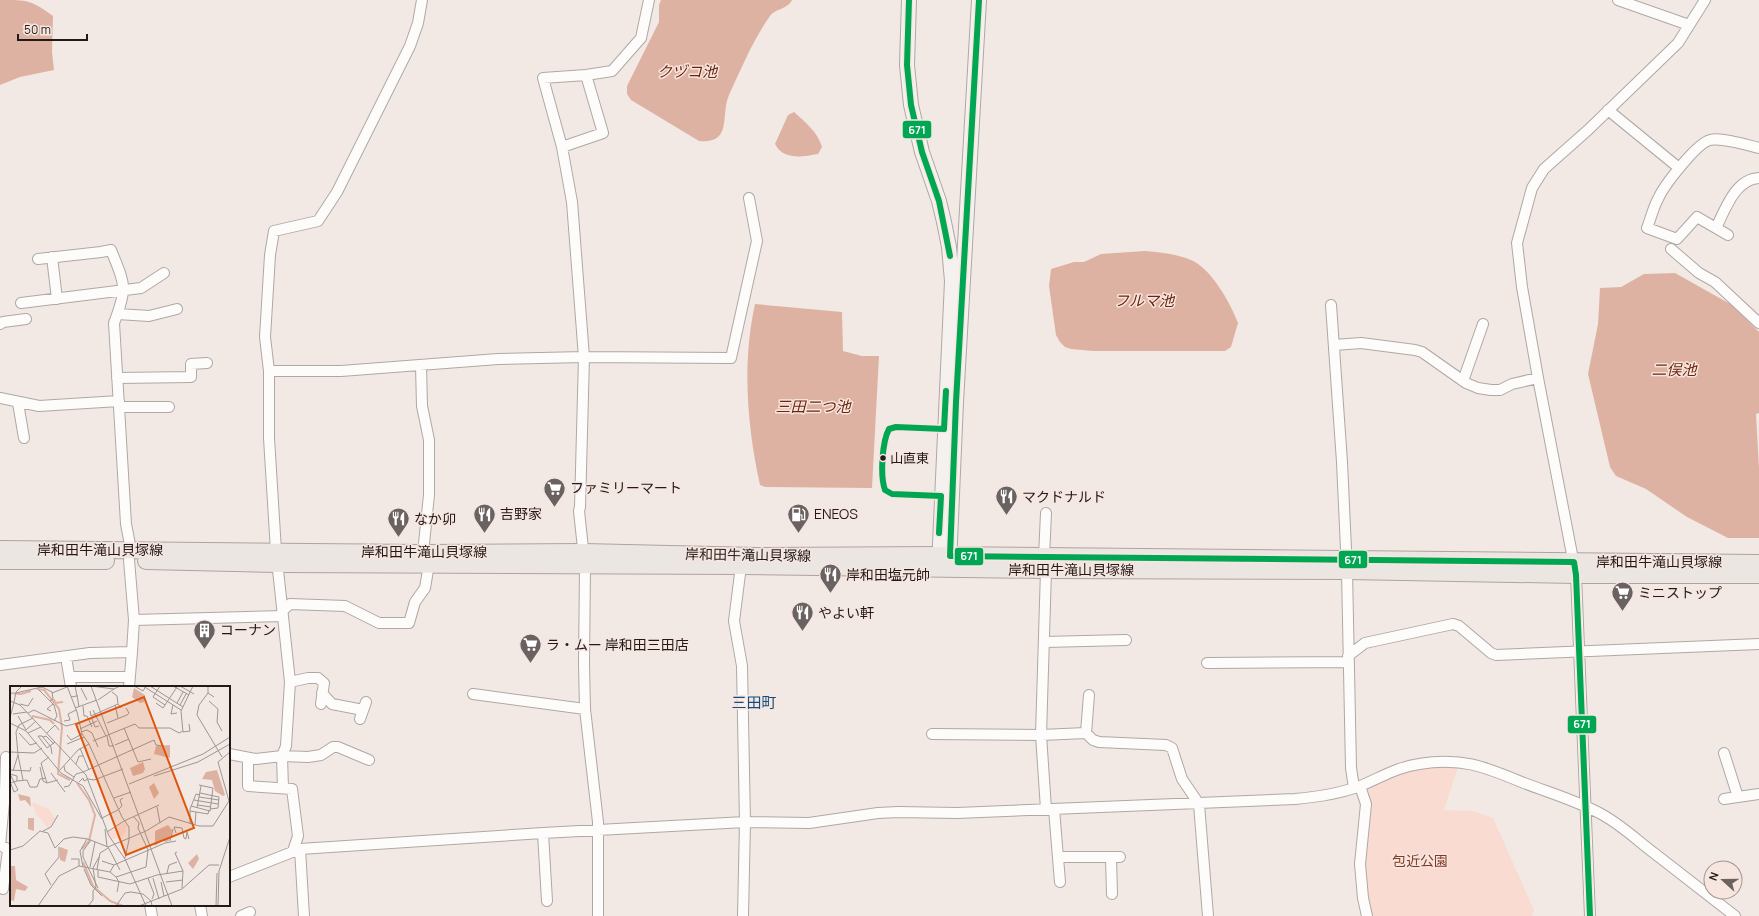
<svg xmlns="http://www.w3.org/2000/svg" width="1759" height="916" viewBox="0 0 1759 916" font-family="Manrope,'Noto Sans JP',sans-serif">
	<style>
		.green { fill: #f9dbd1 }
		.water { fill: #deb2a2 }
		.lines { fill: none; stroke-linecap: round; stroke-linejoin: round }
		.minor-casing { stroke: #aea8a5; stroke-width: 12 }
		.secondary-casing { stroke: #aea8a5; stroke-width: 16 }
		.primary-casing { stroke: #b0a29d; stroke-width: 18 }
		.minor { stroke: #fdfcfb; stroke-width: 10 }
		.secondary { stroke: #f5f1ef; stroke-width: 14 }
		.primary { stroke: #ece6e3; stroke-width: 16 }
		.bus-1-casing { stroke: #f7e6e0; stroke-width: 9 }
		.bus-1 { stroke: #00a651; stroke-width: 6 }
		.bus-dot { fill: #201a18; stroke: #f7e6e0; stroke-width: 1.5 }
		.labels { text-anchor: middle; stroke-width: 3; stroke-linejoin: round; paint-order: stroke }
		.bus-label { font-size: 13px; fill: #201a18; stroke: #f7e6e0; text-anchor: start }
		.poi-label { font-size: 14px; fill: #201a18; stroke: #f7e6e0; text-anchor: start }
		.street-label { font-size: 14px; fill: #201a18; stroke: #f7e6e0 }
		.park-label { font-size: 14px; fill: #823921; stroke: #f7e6e0 }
		.water-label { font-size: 15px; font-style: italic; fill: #6b240a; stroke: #f7e6e0 }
		.neighbourhood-label { font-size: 15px; fill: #124d7d; stroke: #f7e6e0 }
		.inset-river { fill: none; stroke: #deb2a2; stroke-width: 2 }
		.inset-road { fill: none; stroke: #9e9693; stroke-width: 1 }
		.view { fill: #de560d; fill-opacity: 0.15; stroke: #de560d; stroke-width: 2 }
		.inset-edge { fill: none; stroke: #201a18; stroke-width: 2 }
		.line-badge { stroke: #f7e6e0; stroke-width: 1.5 }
		.badge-label { font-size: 11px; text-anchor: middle; font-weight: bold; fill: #fff }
	</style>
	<rect width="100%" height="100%" fill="#f2e9e5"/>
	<path class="green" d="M1459,764L1444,810L1474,811L1493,818L1534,910L1532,916H1372L1364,874L1366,830L1370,814L1366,790L1377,782L1412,768Z"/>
	<path class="water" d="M0,0C28,0 31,0 53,16L52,52L54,70L20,77L0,85Z
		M661,0H792C787,10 776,8 770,16C753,40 741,69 729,95C720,116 733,144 699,141L631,100L627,94V86L659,22V5Z
		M794,112C806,123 817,131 822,147L818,154C802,157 783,160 775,144L788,115Z
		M1145,251C1160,252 1176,254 1191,260C1211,268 1231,304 1238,323L1231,347L1225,351H1093L1071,349L1065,347L1060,342L1056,335L1049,286L1051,269L1074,262H1084L1101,254Z
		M1675,273L1732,305L1759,332V413L1756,414L1759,468V538H1728L1687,517L1646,489L1616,476L1610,467L1588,374L1598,324L1600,288L1621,287L1644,274Z
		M755,304L842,312L843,351L862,356H879L872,488L765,487L760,485C747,426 742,363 755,304Z"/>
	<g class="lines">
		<defs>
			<path id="minor" d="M1618,0L1689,25
				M1608,110L1679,168
				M562,147L603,133L586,75
				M1716,228C1725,210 1735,179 1759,178
				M1728,235L1697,217L1677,239L1647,228C1651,218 1653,208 1658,199C1664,185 1697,143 1710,140C1722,137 1747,145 1759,148
				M1671,249L1699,273L1715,282L1759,323
				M52,257L57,299
				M38,259L101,252L111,250C125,285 128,287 114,323L126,524L131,550
				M21,303L141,288L164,273
				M1331,305L1342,462L1347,571L1351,768L1354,788
				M118,314L149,316L177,309
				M0,324L3,322L26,319
				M1334,345L1361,343L1415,350L1422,352L1466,383L1478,388L1491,390H1500L1512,384L1538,378
				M421,366L422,406L429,440V495L423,553
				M269,371H341L498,359L584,357L731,358L757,241L749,198
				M117,378L191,377V364L207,363
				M1463,381L1483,324
				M0,398L39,406L119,401
				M18,403L24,438
				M119,407H169
				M1044,557L1046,513
				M741,566L734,621L742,666L745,822L743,916
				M282,611L290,604L345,606L379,623H409L415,602L425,588L429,564
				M134,620L283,616
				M1044,642L1126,640
				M1348,656L1365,643L1453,624L1459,626L1491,653L1496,655L1759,644
				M66,657L71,687
				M1207,663L1349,662
				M0,665L90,653L132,652L134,620L129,560
				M70,677H129
				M290,682L308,678H318L324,683L321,704
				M129,687L132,652
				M322,693L332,704L363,710
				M473,694L585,709
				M1089,695L1086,733L1093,740L1099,742L1166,745L1172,748L1182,779L1199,804L1208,916
				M360,719L366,702
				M932,734L1041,735L1086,733
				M1724,753L1738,797
				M229,754L256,759L282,756L308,757L321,755L333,747H338L369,760
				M6,757L5,792L0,845L11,851
				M248,758V786L292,789L298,836L293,851
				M1360,786L1366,804L1360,864L1363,898L1367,916
				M283,788L282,756L286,746L290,682L276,551L269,438V371L265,337L270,255L274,231L318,221L337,192L410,46L418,23L422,0
				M1724,799L1759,794
				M1046,809L1041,735L1046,570
				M1054,809L1060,882
				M543,833L547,901
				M300,849L304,916
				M1058,857H1120
				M1111,857L1112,894
				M229,877L300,849L543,833L745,822L809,823L878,813L898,812L957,813L1295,799C1317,797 1339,794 1360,786C1380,778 1397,767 1419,764C1463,757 1485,767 1524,783C1550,793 1578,801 1603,815C1621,825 1637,840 1654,853C1681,874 1708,895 1735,916
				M3,889L8,850
				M150,905L152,916
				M200,905L202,916
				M241,916L250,912
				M598,916V822L585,709L584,664L585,567L579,511L580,507L584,357L572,202L562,147L543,78L586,75L612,71L641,38L649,0
				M1590,916L1576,575L1538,378L1522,287L1517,243L1532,188L1544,169L1588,130L1678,43L1705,0"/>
			<path id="secondary" d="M909,0L907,65L911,105L922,152L939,201L944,222L949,247L952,281L939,566
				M949,565L956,402L979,0"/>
			<path id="primary" d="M0,549L423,553L583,552L757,556L939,555L1759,563
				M0,561H106
				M146,561L277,564L741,566L1046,570L1347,571L1576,575H1759"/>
		</defs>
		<use href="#minor" class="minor-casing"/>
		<use href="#secondary" class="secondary-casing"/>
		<use href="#primary" class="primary-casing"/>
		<use href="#minor" class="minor"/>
		<use href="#secondary" class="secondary"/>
		<use href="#primary" class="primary"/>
		<defs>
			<path id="bus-1" d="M909,0L907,65L911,105L922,152L939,201L950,256
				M979,0L956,402L950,556L1574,562L1576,575L1590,916
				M939,533L941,496L892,494L885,490C880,476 882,442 889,429L896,427L944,429L946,391"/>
		</defs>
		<use href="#bus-1" class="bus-1-casing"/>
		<use href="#bus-1" class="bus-1"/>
	</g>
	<defs>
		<symbol id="supermarket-pin" viewBox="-11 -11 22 30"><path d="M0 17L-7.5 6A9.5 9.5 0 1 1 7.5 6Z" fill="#6a6260" stroke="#f7e6e0"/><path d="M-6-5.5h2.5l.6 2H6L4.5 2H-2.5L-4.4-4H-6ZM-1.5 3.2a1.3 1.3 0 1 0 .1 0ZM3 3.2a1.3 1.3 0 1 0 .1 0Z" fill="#fff"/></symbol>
		<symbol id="restaurant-pin" viewBox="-11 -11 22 30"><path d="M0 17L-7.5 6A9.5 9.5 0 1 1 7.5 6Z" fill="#6a6260" stroke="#f7e6e0"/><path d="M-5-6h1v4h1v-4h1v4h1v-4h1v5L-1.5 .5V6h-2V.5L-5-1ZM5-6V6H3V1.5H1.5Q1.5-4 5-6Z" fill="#fff"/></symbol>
		<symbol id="fuel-pin" viewBox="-11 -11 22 30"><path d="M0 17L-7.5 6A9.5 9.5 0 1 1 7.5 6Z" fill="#6a6260" stroke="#f7e6e0"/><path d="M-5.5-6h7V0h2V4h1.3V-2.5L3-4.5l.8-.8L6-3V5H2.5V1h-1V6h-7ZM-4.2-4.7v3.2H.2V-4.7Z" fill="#fff"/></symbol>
		<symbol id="building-pin" viewBox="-11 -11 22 30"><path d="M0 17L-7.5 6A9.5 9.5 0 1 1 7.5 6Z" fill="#6a6260" stroke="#f7e6e0"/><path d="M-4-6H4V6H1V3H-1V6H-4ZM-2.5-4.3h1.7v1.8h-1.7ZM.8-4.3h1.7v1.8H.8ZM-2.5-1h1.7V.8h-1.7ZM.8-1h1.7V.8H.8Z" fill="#fff"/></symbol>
	</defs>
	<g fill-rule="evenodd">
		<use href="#supermarket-pin" x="542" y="476" width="25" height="34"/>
		<use href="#restaurant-pin" x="994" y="484" width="25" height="34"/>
		<use href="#restaurant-pin" x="472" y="502" width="25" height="34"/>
		<use href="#fuel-pin" x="786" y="502" width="25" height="34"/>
		<use href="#restaurant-pin" x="386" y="506" width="25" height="34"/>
		<use href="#restaurant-pin" x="818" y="562" width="25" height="34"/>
		<use href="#supermarket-pin" x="1610" y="580" width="25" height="34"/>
		<use href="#restaurant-pin" x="790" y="600" width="25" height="34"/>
		<use href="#building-pin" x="192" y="618" width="25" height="34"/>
		<use href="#supermarket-pin" x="518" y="632" width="25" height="34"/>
	</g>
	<circle class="bus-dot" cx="883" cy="458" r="3.5"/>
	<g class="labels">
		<g class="bus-label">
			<text x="890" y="463">山直東</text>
		</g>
		<g class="poi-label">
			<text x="570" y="493">ファミリーマート</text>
			<text x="1022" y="502">マクドナルド</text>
			<text x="500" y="519">吉野家</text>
			<text x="814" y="519">ENEOS</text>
			<text x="414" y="524">なか卯</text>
			<text x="846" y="580">岸和田塩元帥</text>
			<text x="1638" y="598">ミニストップ</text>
			<text x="818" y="618">やよい軒</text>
			<text x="220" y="635">コーナン</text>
			<text x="546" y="650">ラ・ムー 岸和田三田店</text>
		</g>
		<g class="street-label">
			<text x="100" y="555">岸和田牛滝山貝塚線</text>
			<text x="424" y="557">岸和田牛滝山貝塚線</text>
			<text transform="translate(748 555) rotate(1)" y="5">岸和田牛滝山貝塚線</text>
			<text x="1659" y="567">岸和田牛滝山貝塚線</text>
			<text x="1071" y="575">岸和田牛滝山貝塚線</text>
		</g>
		<g class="park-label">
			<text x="1420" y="866">包近公園</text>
		</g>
		<g class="water-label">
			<text x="687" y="77">クヅコ池</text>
			<text x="1144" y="306">フルマ池</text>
			<text x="1674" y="375">二俣池</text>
			<text x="813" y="412">三田二つ池</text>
		</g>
		<g class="neighbourhood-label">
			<text x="754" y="708">三田町</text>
		</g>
	</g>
	<g transform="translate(10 686)">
		<rect width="220" height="220" fill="#f2e9e5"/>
		<path d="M22,116L39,123L45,133L41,140L38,142L26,128ZM114,136L119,142H115L116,146L110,152L101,153L98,146Z" fill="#f9dbd1"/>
		<path d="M124,2L135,9L134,16L130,17L122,11ZM160,59V72L144,68L146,60ZM133,76L135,83L133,87L123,90L120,82ZM207,84L215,109L213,110L205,105L202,94L192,93L196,86ZM144,97L149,107L144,113L139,101ZM8,108L20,111L21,121L15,114L10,115ZM18,132H24V145L18,143ZM158,139L162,144L159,155L155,156L153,154L145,160V145ZM50,161L58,164L55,176L50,174ZM187,168L189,173L183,183L178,177ZM0,180H5L6,194L18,201L15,205L6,203L4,215L0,214Z" fill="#deb2a2"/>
		<path class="inset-river" d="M27,3L34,4L49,23L52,41L48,88L60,94M0,7L11,8L21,5M44,13L45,17L53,16M22,30L40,34L44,38M67,97L79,114L85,129L79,155L72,163M73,176L83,200L100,215L113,220"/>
		<path class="inset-road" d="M57,0L67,26L72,48L79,58L112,131L119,141V154L115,172M81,0L104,3L110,0M81,0L162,220M124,0L133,5L136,0M133,0L171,24M140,0L173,21M150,0L143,11L155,19L167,1M163,0L179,9M170,0L184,8M198,0V7L204,11M32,1L42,6L43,13L40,15M71,2L77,14M29,4L44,19L47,30L44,35M102,6L107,10L108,18M6,7L32,1M42,7L57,1M198,7L189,19L187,29L212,71M67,9L69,21M61,11L67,10L65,0M88,14L104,3M0,15L10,19L76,89L99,150L115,173L136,220M199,15L208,23L207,36L212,45M4,16L6,6L12,0M146,17L153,22L155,19M167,17L173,6M10,18L18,20L23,12M105,19L108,32M163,19L161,28L167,27M170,19L176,8M73,20L74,30H77L82,41M65,22L87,14M83,24L96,50M41,25L37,23L43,18M80,25L81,30L108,18L111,22M18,27L24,24L56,40L68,37M3,28L17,26M8,30L16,44M0,32L4,16M82,33L85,41L89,40M54,35L60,34L58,28L66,24M0,37L16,45L51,87L73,100L92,133M97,37L117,29L119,27L116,22M179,38L180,45L173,46L171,25L183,0M114,42L128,76L141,73M70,43L87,35M16,44L26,35M71,46L77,44L82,47L88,61M9,47L20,59L27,57M18,47L31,41M37,47L45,39L49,44M57,49L61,54L72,48M28,50H32L41,61L42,68M28,50L37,62L45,56M97,50L99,60H104M33,51L36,50L44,58M220,51V37M83,55L125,38L129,42H160L169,47L173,45M57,58L74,51M105,59L119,53M70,62L79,84M0,66L24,67L32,62M8,69L13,94M39,71L31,77L37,97L48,94M66,78L69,70H73M54,80L55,85L64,91M30,81L33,95L37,97M0,84L20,85L21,81M50,84L68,64L79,58M3,85L8,69L6,46L9,39L23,32M73,86L144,54L146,59L153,60M41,87L55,106M0,88L8,104L4,106L1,98M0,88L7,90V95L0,97M144,90L188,76L220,58M78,93L84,94L113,83M7,95L17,94L20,101H27L30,93L36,92M69,96L73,92L74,95L78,93M119,98L193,68L220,51M54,101L59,100L66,88L73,86M190,107L209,111L208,122L200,123M189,111L209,114M104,112L121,106M184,114L208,118M188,119L201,121M181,120L200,125L203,102L189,99M147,121L150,137M187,122L191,100M180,125L198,128L199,124M92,132L108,124L112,120L110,114L113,112M114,135L149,119M180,138V123L186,108L190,109M185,139L186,126M95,143L97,161M33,145L41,141L48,129M97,146L114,135M166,147L164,141L172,142L174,152L176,153L177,146L179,153M81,154L73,165V171L88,202M160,155L163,143M98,161L110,184M0,164L13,160L30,145L38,147L45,162L54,153L63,151L78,153L98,161L136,145L159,131L189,140H203L219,115L208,76L220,66M61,173H69V180M92,175L104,179M73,181L70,165L77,153M80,181L85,156M83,182L89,171M74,183L81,199L92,210M87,183L90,167L98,162M88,184V191L120,198L147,189L173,185L165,167L167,166M100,186L104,179L155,157L166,155M157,187L159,179L167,176M106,191L109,196L107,206M138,192L144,208L142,213M143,192L149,213M151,196L154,210M156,196L173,194M41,199L35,188L49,171V161M172,202L173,185M28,220L49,190L69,180L100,186L106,191L136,181L138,164L128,142L129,137L124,131M78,220L83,214V205L86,201L83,182M106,220L115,207L121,206L133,208L141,215L142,220M129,220L172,203L199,179H209M206,220L207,187M208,220L209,185L220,151"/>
		<path class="view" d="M134,11L184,142L116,169L66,38Z"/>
		<rect width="220" height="220" class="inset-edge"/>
	</g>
	<g class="line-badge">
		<rect x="902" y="120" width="30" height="19" rx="4" fill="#00a651"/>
		<rect x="954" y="547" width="30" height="19" rx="4" fill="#00a651"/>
		<rect x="1338" y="550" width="30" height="19" rx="4" fill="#00a651"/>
		<rect x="1567" y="715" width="30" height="19" rx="4" fill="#00a651"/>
	</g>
	<g class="badge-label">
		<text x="917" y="134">671</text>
		<text x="969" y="560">671</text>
		<text x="1353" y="564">671</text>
		<text x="1582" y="728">671</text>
	</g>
	<g transform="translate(1723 880) rotate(291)"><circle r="19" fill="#f7e6e0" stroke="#a19490"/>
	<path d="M0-3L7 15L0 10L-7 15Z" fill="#6a6260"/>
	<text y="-6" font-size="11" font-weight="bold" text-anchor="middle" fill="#201a18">N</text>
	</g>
	<path d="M18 34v6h69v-6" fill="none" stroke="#201a18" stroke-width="2"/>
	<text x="24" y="34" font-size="12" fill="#201a18" stroke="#f7e6e0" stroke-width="3" paint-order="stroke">50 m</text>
</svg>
